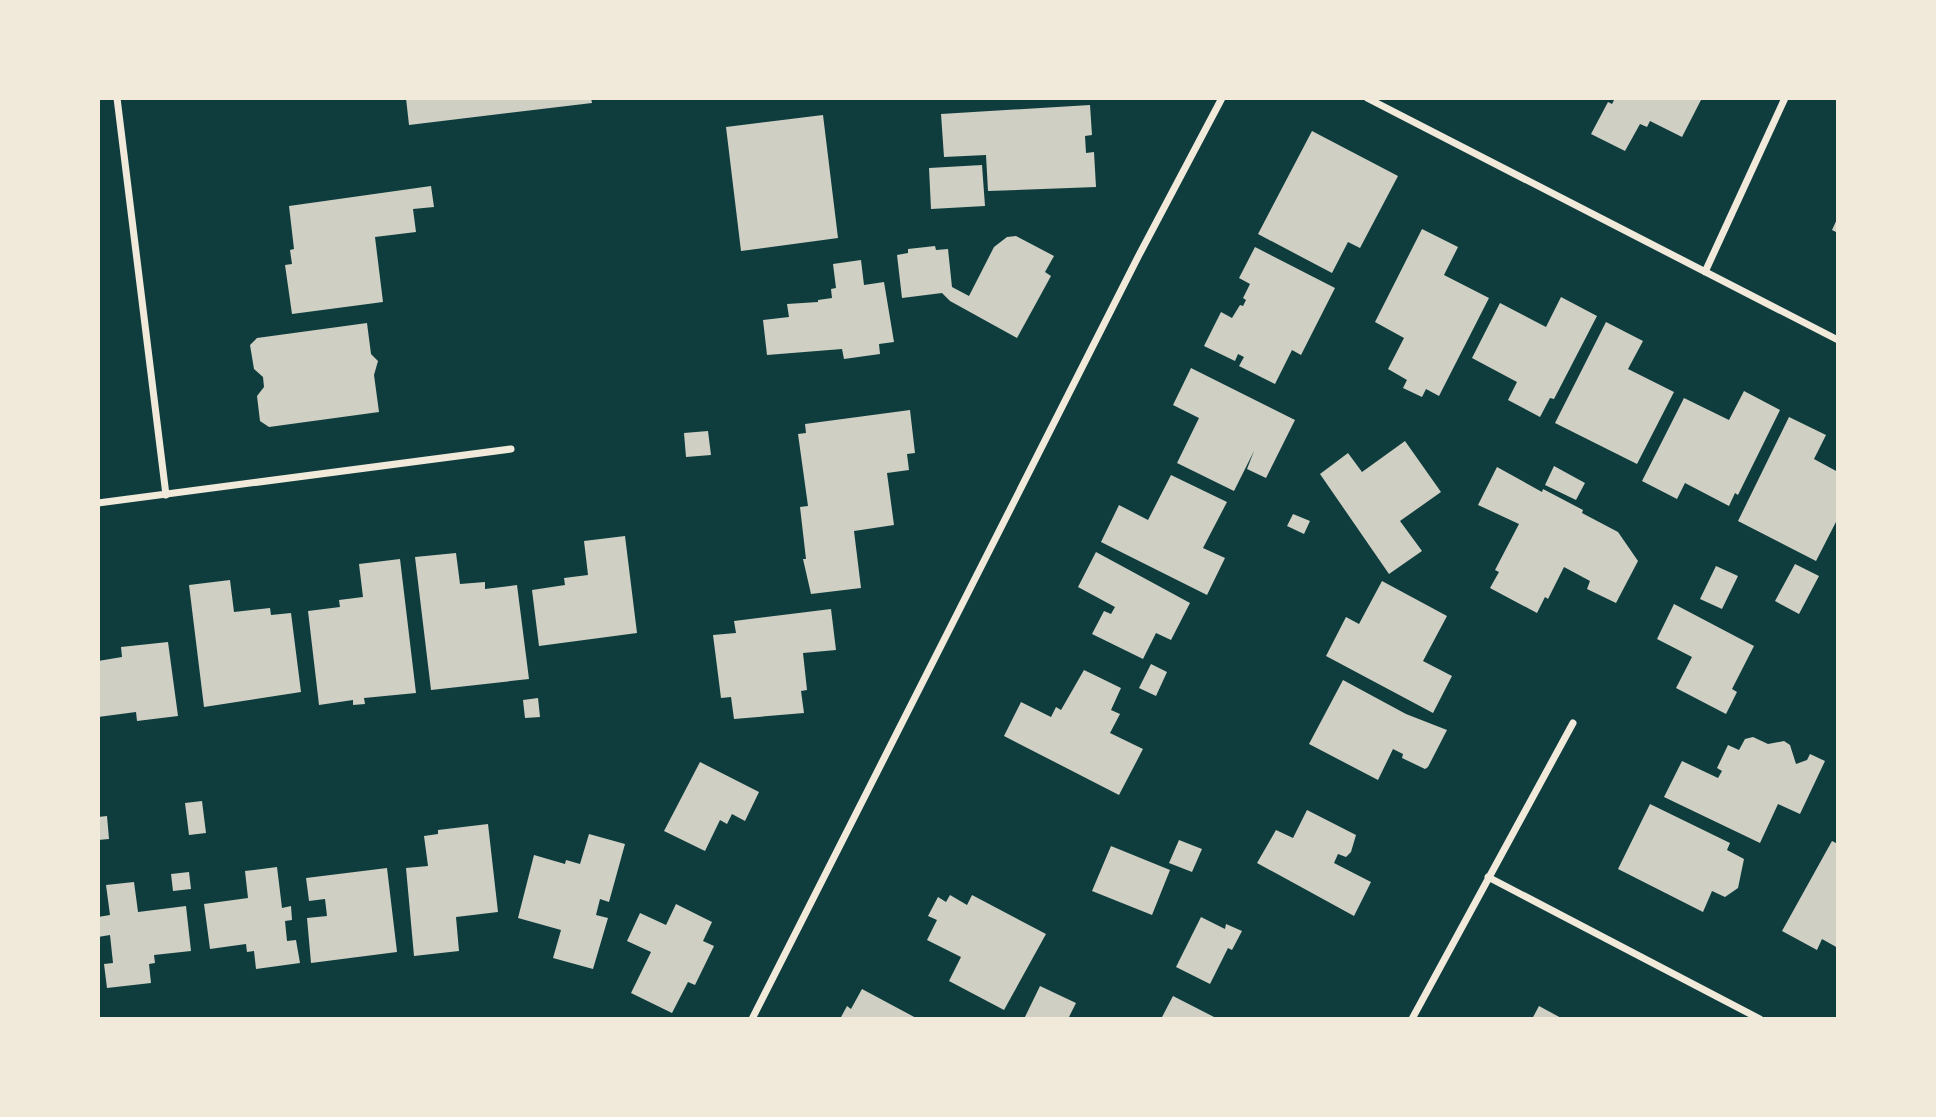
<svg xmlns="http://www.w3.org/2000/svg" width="1936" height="1117" viewBox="0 0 1936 1117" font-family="'Noto Serif',serif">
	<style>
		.building { fill: #cfcfc3 }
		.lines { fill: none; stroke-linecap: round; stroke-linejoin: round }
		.minor { stroke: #f1e9da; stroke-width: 7 }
	</style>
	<rect width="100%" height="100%" fill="#0f3d3e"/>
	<path class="building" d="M406,98H591L592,103L409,125Z
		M1615,98H1702L1682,137L1650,121L1647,127L1640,124L1625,151L1591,134L1608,102L1612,104Z
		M1090,105L1092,135L1085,136L1086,153L1094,152L1096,187L988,191L986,155L944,157L941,114Z
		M823,115L838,238L741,251L726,127Z
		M1312,131L1398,176L1360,248L1348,242L1332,273L1258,234Z
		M982,165L985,206L931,209L929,168Z
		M431,186L434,207L413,209L416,232L375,237L383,302L292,314L285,265L292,264L290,250L294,249L289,206Z
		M1838,217V233L1832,230Z
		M1422,229L1458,247L1444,275L1489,298L1439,396L1426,389L1422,397L1403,388L1407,380L1388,369L1404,338L1375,322Z
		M1016,236L1054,256L1045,272L1051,276L1017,338L950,301L942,293L902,298L897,255L908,253V249L935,246L936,250L948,249L952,287L969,296L994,247L1007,237Z
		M1255,247L1335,288L1301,355L1292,350L1275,384L1239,366L1244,357L1238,354L1235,361L1204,346L1221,312L1232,318L1240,305L1243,306L1246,300L1243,298L1250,284L1239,278Z
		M861,260L864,285L884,282L894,342L879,344L880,354L844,359L842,349L767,355L763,320L789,317L787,304L818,302V300L832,298L831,289L836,288L833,264Z
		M1561,297L1597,316L1554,399L1550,398L1540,417L1508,400L1517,382L1472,358L1500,303L1546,327Z
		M1606,322L1643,341L1628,369L1674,392L1637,464L1555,423Z
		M367,323L371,354L378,361L374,375L379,412L269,427L260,421L257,396L264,387L263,377L254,369L250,345L257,338Z
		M1191,368L1295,420L1266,478L1247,469L1254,451L1234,491L1177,463L1199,418L1173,405Z
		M1744,391L1780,410L1738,495L1735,493L1729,506L1685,483L1677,499L1642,481L1684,398L1729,420Z
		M910,410L915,453L907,454L909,470L887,473L894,525L854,531L861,588L811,594L803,559H806L800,507L808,506L798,434L806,433L805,424Z
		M1789,417L1826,435L1814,459L1838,472V518L1816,561L1738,521Z
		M708,431L711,455L686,457L684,433Z
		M1405,441L1441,492L1400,521L1422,551L1389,574L1320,474L1348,453L1362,472Z
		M1554,466L1585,483L1576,500L1545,485Z
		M1497,467L1542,492L1543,489L1583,510L1582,513L1618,532L1638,561L1616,603L1587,589L1590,581L1564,567L1548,599L1545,597L1537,613L1490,588L1499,572L1495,570L1519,524L1478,505Z
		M1171,475L1227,502L1203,548L1225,558L1207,595L1101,542L1119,505L1148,520Z
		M1293,514L1310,521L1304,534L1287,526Z
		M625,536L637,633L539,646L532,590L565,585L564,578L588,575L584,541Z
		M1096,552L1190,603L1171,640L1156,633L1143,659L1092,634L1104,611L1111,614L1115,607L1078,587Z
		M456,553L460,584L485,582V589L517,585L529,679L431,690L415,557Z
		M400,559L416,693L364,698L365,704L353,705V700L319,705L308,611L340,607L339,600L363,597L359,564Z
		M1795,564L1819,576L1799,614L1775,601Z
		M1716,566L1738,576L1722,609L1700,599Z
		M230,580L234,612L270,608L271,615L291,613L301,692L204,707L189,585Z
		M1382,581L1447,616L1423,661L1452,676L1433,713L1326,656L1346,617L1359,624Z
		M1674,604L1754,646L1732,689L1737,692L1726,714L1676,688L1692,657L1657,639Z
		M831,609L836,650L803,653L807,690L801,691L804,713L734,719L731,697L721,698L713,635L736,633L734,621Z
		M168,642L178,716L137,721L136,712L98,717V661L122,657L121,647Z
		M1151,664L1167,672L1156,696L1139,688Z
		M1084,670L1121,688L1111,710L1120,714L1110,733L1143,749L1119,795L1004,736L1021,702L1051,717L1056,707L1061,710Z
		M1343,680L1406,714L1447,730L1428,767L1425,769L1402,758L1403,754L1393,749L1378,780L1309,744Z
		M538,698L540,717L525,718L523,700Z
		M1753,737L1768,744L1784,741L1790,745L1796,764L1807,760L1810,754L1825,761L1800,814L1778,804L1760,843L1664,797L1682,761L1718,778L1722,771L1717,768L1728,745L1739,750L1745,739Z
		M700,762L759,792L745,821L732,814L727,824L720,820L705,851L664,831Z
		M202,801L206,833L189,835L185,803Z
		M1650,804L1730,843L1727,850L1744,859L1738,888L1725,897L1712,891L1703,912L1618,869Z
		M1307,810L1356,835L1351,852L1346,857L1338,854L1334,863L1371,882L1354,916L1257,863L1276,830L1293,838Z
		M107,816L109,839L98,840V817Z
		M488,824L498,912L456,917L459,951L414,956L406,868L428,866L424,836L438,834V830Z
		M589,834L625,844L609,902L600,899L596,915L608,918L593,969L553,958L561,930L518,918L534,855L565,864L566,860L580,864Z
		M1179,840L1202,849L1192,872L1169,863Z
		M1832,841L1838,844V948L1822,939L1817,950L1782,931Z
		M1111,846L1170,870L1152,915L1092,891Z
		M277,867L282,908L291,906L292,920L285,921L287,941L296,940L300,963L256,969L254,951L247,952L246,944L210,949L204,904L248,898L245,871Z
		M387,868L397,952L311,963L307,918L327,916L325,899L309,901L306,878Z
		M189,872L191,889L173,891L171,874Z
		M134,882L138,912L186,906L191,951L154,955L155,963L149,964L151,983L107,988L104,964L113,963L110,935L98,937V917L110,915L106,885Z
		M950,895L967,905L972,895L1046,934L1004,1010L949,981L961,957L927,940L937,920L928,916L938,897L946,902Z
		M676,904L712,922L703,941L714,946L695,985L688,982L672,1013L631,993L651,952L627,941L640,913L666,925Z
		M1201,917L1225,929L1226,924L1242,931L1232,950L1228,948L1210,984L1176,967Z
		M1040,986L1076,1003L1068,1019H1024Z
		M862,989L918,1019H840L847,1006L851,1009Z
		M1173,996L1218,1019H1161Z
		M1539,1006L1563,1019H1532Z"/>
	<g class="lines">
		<path class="minor" d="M117,98L166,495
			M1367,98L1838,340
			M1705,272L1785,98
			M98,503L511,449
			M1488,877L1760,1019
			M752,1019L1139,255L1222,98
			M1412,1019L1573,723"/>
	</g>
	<rect width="1936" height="1117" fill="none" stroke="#f1e9da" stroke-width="200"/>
</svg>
